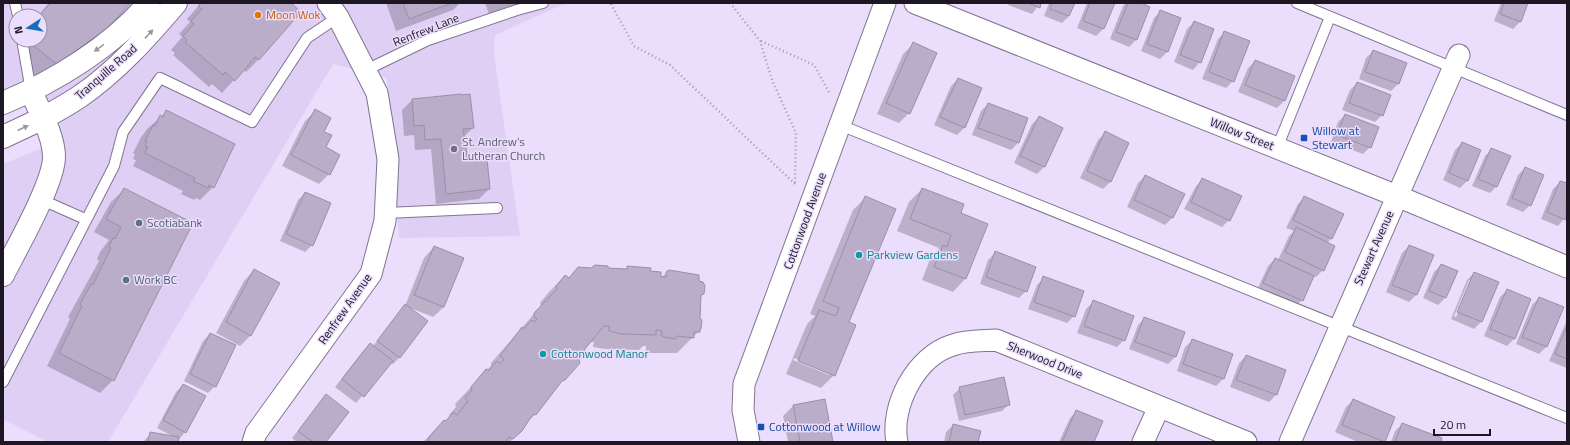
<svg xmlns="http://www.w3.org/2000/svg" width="1570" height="445" viewBox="0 0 1570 445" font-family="'Titillium Web',sans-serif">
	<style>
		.built { fill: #e0cff5; fill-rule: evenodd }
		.shadow { fill: #0003; fill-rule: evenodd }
		.building { fill: #baadc9; stroke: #9b8eab }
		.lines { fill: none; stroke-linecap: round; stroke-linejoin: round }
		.lane-casing { stroke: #817490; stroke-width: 12 }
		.street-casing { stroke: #817490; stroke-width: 23 }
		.secondary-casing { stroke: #817490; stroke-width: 24 }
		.path { stroke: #a298b0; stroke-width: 2.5; stroke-dasharray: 1 3; stroke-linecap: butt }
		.lane { stroke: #fff; stroke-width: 10 }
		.street { stroke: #fff; stroke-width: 21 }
		.secondary { stroke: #fff; stroke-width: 22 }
		.oneway { fill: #99979c }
		.food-dot { fill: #e8710a; stroke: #ebddfc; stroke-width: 1.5 }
		.transit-dot { fill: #1a4fb4; stroke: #ebddfc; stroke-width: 1.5 }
		.worship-dot { fill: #6b7280; stroke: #ebddfc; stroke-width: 1.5 }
		.service-dot { fill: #5c6f8a; stroke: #ebddfc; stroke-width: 1.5 }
		.culture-dot { fill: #0f9aa8; stroke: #ebddfc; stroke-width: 1.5 }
		.labels { text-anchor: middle; stroke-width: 3; stroke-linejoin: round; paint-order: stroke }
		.food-label { font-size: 12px; fill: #c56008; stroke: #ebddfc; text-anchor: start }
		.street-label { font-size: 12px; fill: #1c1722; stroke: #ebddfc }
		.transit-label { font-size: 12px; fill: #164399; stroke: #ebddfc; text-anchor: start }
		.worship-label { font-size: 12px; fill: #5b616d; stroke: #ebddfc; text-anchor: start }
		.service-label { font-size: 12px; fill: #4e5e75; stroke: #ebddfc; text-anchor: start }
		.culture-label { font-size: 12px; fill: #0d838f; stroke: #ebddfc; text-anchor: start }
	</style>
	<rect width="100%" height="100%" fill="#ebddfc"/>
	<path class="built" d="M3,3H566L495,35L494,54L520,236L399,238L387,78L333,64L108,442H48L3,419V164L42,148L19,88L3,95ZM16,16H40V40H16Z"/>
	<path class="shadow" d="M49,3H129L92,43L40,80L19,62L30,50L18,40H40V16H38Z
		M201,3H289L300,12L258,60L246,72L243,70L222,93L212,84L209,87L173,55L175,53L171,50L182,37L179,34L190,22L187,19Z
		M386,3H460L453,10L396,31Z
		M485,3H541L490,17Z
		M1009,3H1040L1032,14L1008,5Z
		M1049,3H1074L1069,16L1062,23L1044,16Z
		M1087,3H1113L1103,29L1096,36L1077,28Z
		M1126,3H1139L1149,7L1136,40L1129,47L1110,39L1123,6Z
		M1501,3H1527L1520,22L1513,29L1494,21Z
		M1161,11L1167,52L1160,59L1141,51L1154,18Z
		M1194,22L1200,62L1193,70L1174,62L1187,29Z
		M1225,32L1233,81L1226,88L1202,79L1218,39Z
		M913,44L909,113L899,123L877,114L903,54Z
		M1373,51L1406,64L1398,84L1391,91L1359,79L1366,58Z
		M1255,61L1284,101L1277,108L1238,92L1248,68Z
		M958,79L981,89L964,128L957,135L934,125L951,86Z
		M1357,83L1382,115L1375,122L1342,110L1350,90Z
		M469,95L473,128L463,137L467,162L489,189L479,199L436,204L431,149L415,150L414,135L404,136L402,110L412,100Z
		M988,104L1027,119L1018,143L1011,150L972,135L981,111Z
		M315,111L323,132L329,174L319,184L282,166L305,121Z
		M166,112L213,187L200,200L196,198L194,200L181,194L183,191L133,166L136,160L133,159L135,154L133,153L140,139L147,129Z
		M1345,115L1370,147L1363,154L1331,142L1338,122Z
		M1039,117L1062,128L1044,167L1037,174L1014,163L1032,124Z
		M1105,133L1128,143L1110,182L1103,189L1080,178L1098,140Z
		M1462,143L1467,181L1460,188L1443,180L1455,150Z
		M1492,149L1497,186L1490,193L1472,186L1485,156Z
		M1525,168L1530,205L1523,212L1506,205L1518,175Z
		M1145,176L1183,194L1172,218L1165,225L1127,207L1138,183Z
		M1203,179L1229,220L1222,227L1184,209L1196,186Z
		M1560,182L1567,184V215L1558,226L1541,219L1553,189Z
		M922,189L960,214L987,224L965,279L953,292L922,280L930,259L939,248L897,231L909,202Z
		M124,190L113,380L100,393L47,366L70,319L68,317L99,261L97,259L100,252L109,240L94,232L111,202Z
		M305,193L312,245L305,252L280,241L298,200Z
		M866,197L848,323L834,375L821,388L786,374L807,324L815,316L810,314L853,210ZM794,358L829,373V375L793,360Z
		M1305,197L1332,238L1327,243L1323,270L1316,277L1313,276L1302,300L1295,307L1257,290L1268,266L1275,259L1278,260L1289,236L1294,231L1286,228L1298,204Z
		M1409,246L1416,295L1409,302L1386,292L1402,253Z
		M434,247L444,307L433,317L408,307L400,357L393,364L390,363L356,403L335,387L363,351L370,344L373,346L405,306L424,258Z
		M995,253L1026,291L1019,298L980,284L988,260Z
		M1441,265L1445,298L1438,305L1423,298L1434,272Z
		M628,267L649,272L660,278L667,273L698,282L704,293L700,297L699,319L701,329L677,353H648L646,352V346H643L639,350L605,349L593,347L594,342H589L535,414L510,442H423L444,421L445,422L451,416L449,415L456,407L455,404L491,366V363L541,306L540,303L549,292L565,276L568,279L578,268L625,270Z
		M254,270L250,336L240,346L216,333L244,281Z
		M1474,273L1497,283L1481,322L1474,329L1451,319L1467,280ZM1469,280H1472L1456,317L1454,316Z
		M1044,278L1074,316L1067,323L1028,309L1037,285Z
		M1507,290L1530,300L1514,339L1507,346L1484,336L1500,297Z
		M1539,298L1563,308L1546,347L1539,354L1516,344L1532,305Z
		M1093,302L1124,340L1117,347L1077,333L1086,309Z
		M1145,318L1175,357L1168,364L1129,349L1138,325Z
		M1567,320V368L1549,361Z
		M210,334L215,386L208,393L184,381L203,341Z
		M1193,340L1232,354L1223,379L1216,386L1177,371L1185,347Z
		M1246,356L1285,370L1276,395L1269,402L1230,387L1239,363Z
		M183,385L185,432L177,442H143L150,434L174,437L157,428L176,392Z
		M960,388L1009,404L1002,411L959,421L953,395Z
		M326,396L325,442H297L292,438Z
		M824,400L832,442H788L783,416L793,406Z
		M1353,400L1394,417L1384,442H1358L1335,432L1346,407Z
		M1077,411L1093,442H1059L1070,418Z
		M1402,424L1440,442H1391L1395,431Z
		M953,425L977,442H944L946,432Z"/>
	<path class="building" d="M50,3H131L109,27L57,64L34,46L45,33L40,29L39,16Z
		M201,3H291L301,12L259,60L255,57L235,81L225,72L223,75L185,42L187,40L183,36L194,24L191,21L202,9L198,6Z
		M403,3H452L409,19Z
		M1028,3H1041L1040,8Z
		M1052,3H1075L1069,16L1050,9Z
		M1090,3H1115L1104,29L1083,21Z
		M1128,3H1141L1150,7L1137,40L1116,32Z
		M1504,3H1528L1521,22L1500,14Z
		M1160,10L1181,18L1168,52L1147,44Z
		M1194,21L1214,29L1201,63L1180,55Z
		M1224,31L1250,41L1234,82L1209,72Z
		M913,42L937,53L910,114L886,103Z
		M1373,50L1407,63L1399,84L1365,72Z
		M1255,60L1295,76L1285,101L1245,85Z
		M958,78L982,88L965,128L940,117Z
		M1357,82L1391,95L1383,116L1349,103Z
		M461,94V95L470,94L474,128L463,129L468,160L487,159L490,189L446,194L441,139L425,140L424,125L414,126L412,99Z
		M988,103L1028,118L1019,143L978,128Z
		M315,109L331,118L324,132L332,135L326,147L340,155L330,175L291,155Z
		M166,110L235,144L214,188L209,185L208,188L193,181L195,178L145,153L148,147L145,146L147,141H145L153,125L155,126L160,115L163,117Z
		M1345,114L1379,127L1371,148L1337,135Z
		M1039,116L1063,128L1045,167L1020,156Z
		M1105,131L1129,143L1111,182L1087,171Z
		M1462,142L1481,150L1468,181L1449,173Z
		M1491,148L1511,156L1497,187L1478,179Z
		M1525,167L1544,175L1531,206L1512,198Z
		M1145,175L1185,194L1173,218L1134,200Z
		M1202,178L1242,196L1230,221L1191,202Z
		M1560,181L1567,183L1566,220L1547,212Z
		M124,188L193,223L114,381L59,353L82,306L80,304L91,284L93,285L111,248L109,246L113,238L115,239L121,227L106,219Z
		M922,188L964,204L961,213L988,224L966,279L934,267L943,245L947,247L951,235L910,219Z
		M305,192L331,203L313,246L286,234Z
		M865,196L896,209L849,322L856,325L835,376L798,361L819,310L836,316L839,308L823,301Z
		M1304,196L1344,214L1332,239L1293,220Z
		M1296,227L1335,246L1324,271L1285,252Z
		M1409,245L1434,255L1417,295L1392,285Z
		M434,246L464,258L444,307L414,295Z
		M995,251L1036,267L1027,292L986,277Z
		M1275,258L1314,276L1303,301L1263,283Z
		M1441,264L1458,271L1446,298L1429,291Z
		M595,265L608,266V268L627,269V266L651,268L650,271L661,272V277H666V272L669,270L699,275V281L703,282L705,286L704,294L701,295L700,318L702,320L701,329H700V332H694V338L677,336L675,339L664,337L661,335L662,331L656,330V335L621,334L609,331V326H604L584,350L586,351L579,360L580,363L565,380L562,381L536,415L534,414L529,420L522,431L513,439L509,437L505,442H428L429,437L444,420L446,421L453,412L457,415L468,401L465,398L472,390L471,387L486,369L489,370L497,361L500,364L504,359L500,356L522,327L523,329L532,320L535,322L537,319L534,317V313L557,289L556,286L565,275L569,278L578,267L591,268Z
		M254,269L280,283L251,336L226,322Z
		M1474,272L1499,282L1482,322L1457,312Z
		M1043,276L1084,291L1075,317L1034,302Z
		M1507,289L1531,299L1515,339L1490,329Z
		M1539,297L1564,307L1547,347L1522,337Z
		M1093,300L1134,316L1125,341L1084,326Z
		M405,304L428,321L400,358L377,341Z
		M1144,317L1185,332L1176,357L1135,342Z
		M1567,326V359L1555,354Z
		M210,333L236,345L216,387L190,374Z
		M1192,339L1233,354L1224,379L1183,364Z
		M370,343L393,361L364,397L342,379Z
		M1246,355L1286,370L1277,395L1236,380Z
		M1004,377L1010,405L965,415L959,387Z
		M183,384L206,396L186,433L163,420Z
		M326,394L349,412L326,442H313L298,431Z
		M825,399L833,442H800L793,405Z
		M1353,399L1395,417L1385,442L1342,425Z
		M1076,410L1103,421L1094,442H1062Z
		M1402,423L1442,438L1441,442H1395Z
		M953,424L981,431L978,442H949Z
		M150,432L179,437L178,442H148Z"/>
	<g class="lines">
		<defs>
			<path id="lane" d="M15,3L18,16
				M1297,3L1567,115
				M22,40L31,91
				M366,70L428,40L517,10L543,3
				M840,125L1567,418
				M1277,148L1330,17
				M40,199L85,219
				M386,213L497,208
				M3,382L114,166L123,132L160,78L252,122L307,38L338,17"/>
			<path id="street" d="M915,3L1397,196L1567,267
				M253,442L256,433L371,274L385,221L388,159L377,93L338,17L328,3
				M749,442L743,410L744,384L885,3
				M897,442C890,406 916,356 953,345C966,340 982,341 996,340L1246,442
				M1143,442L1159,407
				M1290,442L1459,55"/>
			<path id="secondary" d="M3,103C56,81 111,47 149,3
				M3,137C29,125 55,113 79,97C116,72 147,37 176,3
				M3,275C16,249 54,183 54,157C54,135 39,111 31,91"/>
		</defs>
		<use href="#lane" class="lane-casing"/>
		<use href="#street" class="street-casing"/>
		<use href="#secondary" class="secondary-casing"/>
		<path class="path" d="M730,3L760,41L772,80L796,133L795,183
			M611,4L634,46L670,65L795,184
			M761,41L814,65L830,94"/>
		<use href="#lane" class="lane"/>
		<use href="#street" class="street"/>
		<use href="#secondary" class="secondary"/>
	</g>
	<defs><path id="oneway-solid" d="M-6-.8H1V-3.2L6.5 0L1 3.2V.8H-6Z"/></defs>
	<g class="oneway">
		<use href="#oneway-solid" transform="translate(149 34) rotate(-47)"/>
		<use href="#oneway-solid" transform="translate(99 48) rotate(144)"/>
		<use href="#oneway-solid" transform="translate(23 128) rotate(-25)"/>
	</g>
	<circle class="food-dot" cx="258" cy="15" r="4"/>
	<g class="transit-dot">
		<rect x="1300" y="134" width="8" height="8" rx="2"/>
		<rect x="757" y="423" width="8" height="8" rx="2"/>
	</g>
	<circle class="worship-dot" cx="454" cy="149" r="4"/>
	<g class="service-dot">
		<circle cx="139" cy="223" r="4"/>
		<circle cx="126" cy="280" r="4"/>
	</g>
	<g class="culture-dot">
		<circle cx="859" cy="255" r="4"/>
		<circle cx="543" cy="354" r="4"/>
	</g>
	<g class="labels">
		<g class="food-label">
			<text x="266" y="19">Moon Wok</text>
		</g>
		<g class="street-label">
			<text transform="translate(426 30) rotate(-22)" y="4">Renfrew Lane</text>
			<text transform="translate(106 72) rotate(-41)" y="4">Tranquille Road</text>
			<text transform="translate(1242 134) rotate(22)" y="4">Willow Street</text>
			<text transform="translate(805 221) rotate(-70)" y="4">Cottonwood Avenue</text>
			<text transform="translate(1374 248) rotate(-66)" y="4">Stewart Avenue</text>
			<text transform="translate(345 309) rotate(-55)" y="4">Renfrew Avenue</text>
			<text transform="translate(1045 360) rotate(22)" y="4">Sherwood Drive</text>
		</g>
		<g class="transit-label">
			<text x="1312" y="135">Willow at<tspan x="1312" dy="14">Stewart</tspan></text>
			<text x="769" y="431">Cottonwood at Willow</text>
		</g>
		<g class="worship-label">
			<text x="462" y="146">St. Andrew’s<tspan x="462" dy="14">Lutheran Church</tspan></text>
		</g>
		<g class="service-label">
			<text x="147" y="227">Scotiabank</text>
			<text x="134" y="284">Work BC</text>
		</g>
		<g class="culture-label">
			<text x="867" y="259">Parkview Gardens</text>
			<text x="551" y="358">Cottonwood Manor</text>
		</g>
	</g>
	<rect width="1570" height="445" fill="none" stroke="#1c1722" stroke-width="8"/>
	<g transform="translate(28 28) rotate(258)"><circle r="19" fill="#ebddfc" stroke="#988ea5"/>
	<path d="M0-3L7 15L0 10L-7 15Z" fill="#176dbb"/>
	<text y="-6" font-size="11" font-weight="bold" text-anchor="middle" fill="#1c1722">N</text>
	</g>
	<path d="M1434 429v6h56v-6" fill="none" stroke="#1c1722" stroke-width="2"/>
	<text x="1440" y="429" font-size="12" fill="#1c1722" stroke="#ebddfc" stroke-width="3" paint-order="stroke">20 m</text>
</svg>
